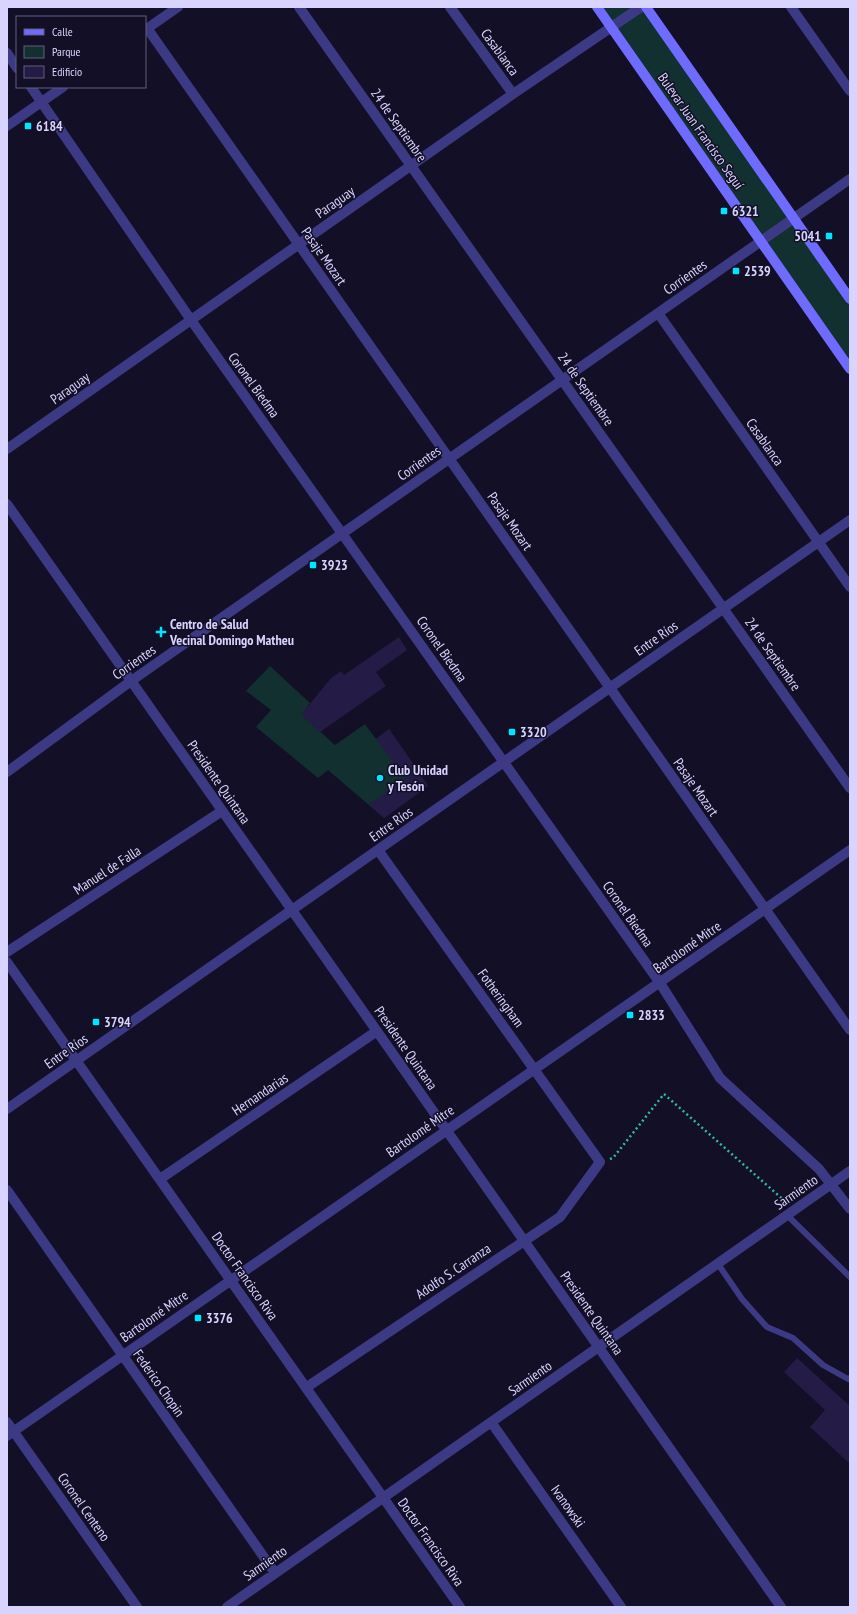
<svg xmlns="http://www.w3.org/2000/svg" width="857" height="1614" viewBox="0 0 857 1614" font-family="'PT Sans Narrow',sans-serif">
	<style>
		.green { fill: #12302f }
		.building { fill: #241b47 }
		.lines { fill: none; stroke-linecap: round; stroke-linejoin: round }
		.path { stroke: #2fb8b0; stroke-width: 2.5; stroke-dasharray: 2 3; stroke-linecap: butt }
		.lane { stroke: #3d3a85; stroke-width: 6 }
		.street { stroke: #3d3a85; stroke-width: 10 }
		.secondary { stroke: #6f6bff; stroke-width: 10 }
		.poi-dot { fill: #00e5ff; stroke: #130f26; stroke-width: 1.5 }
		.labels { text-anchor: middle; stroke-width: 3; stroke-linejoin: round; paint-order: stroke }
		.street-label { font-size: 14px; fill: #d9d4ff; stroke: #130f26 }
		.poi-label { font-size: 14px; font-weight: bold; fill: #d9d4ff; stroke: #130f26; text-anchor: start }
	</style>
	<rect width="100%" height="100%" fill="#130f26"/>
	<path class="green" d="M597,7H646L850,299V369Z
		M270,666L310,703L302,715L335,745L365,724L376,739L389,729L428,786L384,818L328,770L318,778L256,727L271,710L246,691Z"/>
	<path class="building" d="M399,637L407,650L376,672L386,686L320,732L301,715L331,678L341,671L344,675Z
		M389,729L415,766L402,775L376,739Z
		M417,770L428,786L405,803L384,818L369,804Z
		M797,1358L850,1406V1464L810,1427L825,1410L784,1372Z"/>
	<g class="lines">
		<path class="path" d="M610,1159L613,1158L664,1094L787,1203"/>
		<path class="lane" d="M787,1215L850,1277
			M718,1264L742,1299L767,1327L793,1338L823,1365L848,1379L850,1378"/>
		<path class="street" d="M299,7L850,788
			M450,7L513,94
			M791,7L850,91
			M147,28L850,1030
			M145,30L178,7
			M7,53L17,68
			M31,87L191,320L660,983L720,1078L819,1169L850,1209
			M7,126L63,87
			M658,313L850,587
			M7,449L513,94L641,7
			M7,504L781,1607
			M7,772L131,681L850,179
			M7,952L222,811
			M7,962L460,1607
			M7,1109L850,520
			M160,1179L377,1031
			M7,1190L275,1573
			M307,1387L560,1217L600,1162L378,850
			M7,1422L137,1607
			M491,1422L621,1607
			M7,1436L850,850
			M227,1607L850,1171"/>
		<path class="secondary" d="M597,7L850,369
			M646,7L850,299"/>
	</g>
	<g class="poi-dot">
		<rect x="24" y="122" width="8" height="8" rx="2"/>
		<rect x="720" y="207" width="8" height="8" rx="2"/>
		<rect x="825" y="232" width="8" height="8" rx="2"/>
		<rect x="732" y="267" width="8" height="8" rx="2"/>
		<rect x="309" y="561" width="8" height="8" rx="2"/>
		<path d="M159 626h4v4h4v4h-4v4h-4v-4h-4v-4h4z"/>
		<rect x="508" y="728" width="8" height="8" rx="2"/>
		<circle cx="380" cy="778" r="4"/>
		<rect x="626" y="1011" width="8" height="8" rx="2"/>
		<rect x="92" y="1018" width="8" height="8" rx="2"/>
		<rect x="194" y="1314" width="8" height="8" rx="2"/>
	</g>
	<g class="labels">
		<g class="street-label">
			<text transform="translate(500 52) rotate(54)" y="5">Casablanca</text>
			<text transform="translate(399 125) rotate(55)" y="5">24 de Septiembre</text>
			<text transform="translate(701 131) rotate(55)" y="5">Bulevar Juan Francisco Seguí</text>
			<text transform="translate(335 202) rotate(-35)" y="5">Paraguay</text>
			<text transform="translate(324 256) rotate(55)" y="5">Pasaje Mozart</text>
			<text transform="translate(685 277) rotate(-35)" y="5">Corrientes</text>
			<text transform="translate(254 385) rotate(54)" y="5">Coronel Biedma</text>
			<text transform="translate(70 388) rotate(-35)" y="5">Paraguay</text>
			<text transform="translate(586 389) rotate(55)" y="5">24 de Septiembre</text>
			<text transform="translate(765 442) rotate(55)" y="5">Casablanca</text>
			<text transform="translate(419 463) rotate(-35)" y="5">Corrientes</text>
			<text transform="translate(510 521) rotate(55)" y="5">Pasaje Mozart</text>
			<text transform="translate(656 638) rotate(-35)" y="5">Entre Ríos</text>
			<text transform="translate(442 649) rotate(55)" y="5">Coronel Biedma</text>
			<text transform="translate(773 654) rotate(55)" y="5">24 de Septiembre</text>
			<text transform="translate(134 662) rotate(-35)" y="5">Corrientes</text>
			<text transform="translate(219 782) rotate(55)" y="5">Presidente Quintana</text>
			<text transform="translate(696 787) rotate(55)" y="5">Pasaje Mozart</text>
			<text transform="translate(391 824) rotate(-35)" y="5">Entre Ríos</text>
			<text transform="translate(107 870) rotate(-33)" y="5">Manuel de Falla</text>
			<text transform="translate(628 914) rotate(55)" y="5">Coronel Biedma</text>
			<text transform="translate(687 947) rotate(-35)" y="5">Bartolomé Mitre</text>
			<text transform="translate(501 998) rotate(54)" y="5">Fotheringham</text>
			<text transform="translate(406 1048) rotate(55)" y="5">Presidente Quintana</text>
			<text transform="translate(66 1051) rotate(-35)" y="5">Entre Ríos</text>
			<text transform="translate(260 1094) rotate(-34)" y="5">Hernandarias</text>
			<text transform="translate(420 1131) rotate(-35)" y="5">Bartolomé Mitre</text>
			<text transform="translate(796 1192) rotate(-35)" y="5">Sarmiento</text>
			<text transform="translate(453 1271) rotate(-34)" y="5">Adolfo S. Carranza</text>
			<text transform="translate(245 1276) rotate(55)" y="5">Doctor Francisco Riva</text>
			<text transform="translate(592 1313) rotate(55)" y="5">Presidente Quintana</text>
			<text transform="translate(154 1316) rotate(-35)" y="5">Bartolomé Mitre</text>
			<text transform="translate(530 1378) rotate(-35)" y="5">Sarmiento</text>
			<text transform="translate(159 1383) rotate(55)" y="5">Federico Chopin</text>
			<text transform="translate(568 1506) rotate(55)" y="5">Ivanowski</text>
			<text transform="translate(84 1507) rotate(55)" y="5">Coronel Centeno</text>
			<text transform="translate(431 1542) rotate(55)" y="5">Doctor Francisco Riva</text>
			<text transform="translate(265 1563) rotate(-35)" y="5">Sarmiento</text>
		</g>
		<g class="poi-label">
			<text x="36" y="131">6184</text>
			<text x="732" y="216">6321</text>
			<text x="821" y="241" text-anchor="end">5041</text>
			<text x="744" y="276">2539</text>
			<text x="321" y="570">3923</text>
			<text x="170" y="629">Centro de Salud<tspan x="170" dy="16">Vecinal Domingo Matheu</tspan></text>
			<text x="520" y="737">3320</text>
			<text x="388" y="775">Club Unidad<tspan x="388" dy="16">y Tesón</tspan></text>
			<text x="638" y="1020">2833</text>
			<text x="104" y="1027">3794</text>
			<text x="206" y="1323">3376</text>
		</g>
	</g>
	<rect width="857" height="1614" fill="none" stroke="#d9d4ff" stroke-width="16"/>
	<rect x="16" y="16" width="130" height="72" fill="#130f26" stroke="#625e7d"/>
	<rect x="24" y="29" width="20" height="6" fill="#6f6bff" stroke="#625e7d"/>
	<text x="52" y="36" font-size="12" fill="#d9d4ff">Calle</text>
	<rect x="24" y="46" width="20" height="12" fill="#12302f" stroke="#625e7d"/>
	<text x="52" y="56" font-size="12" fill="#d9d4ff">Parque</text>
	<rect x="24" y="66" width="20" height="12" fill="#241b47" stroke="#625e7d"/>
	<text x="52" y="76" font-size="12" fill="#d9d4ff">Edificio</text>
</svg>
